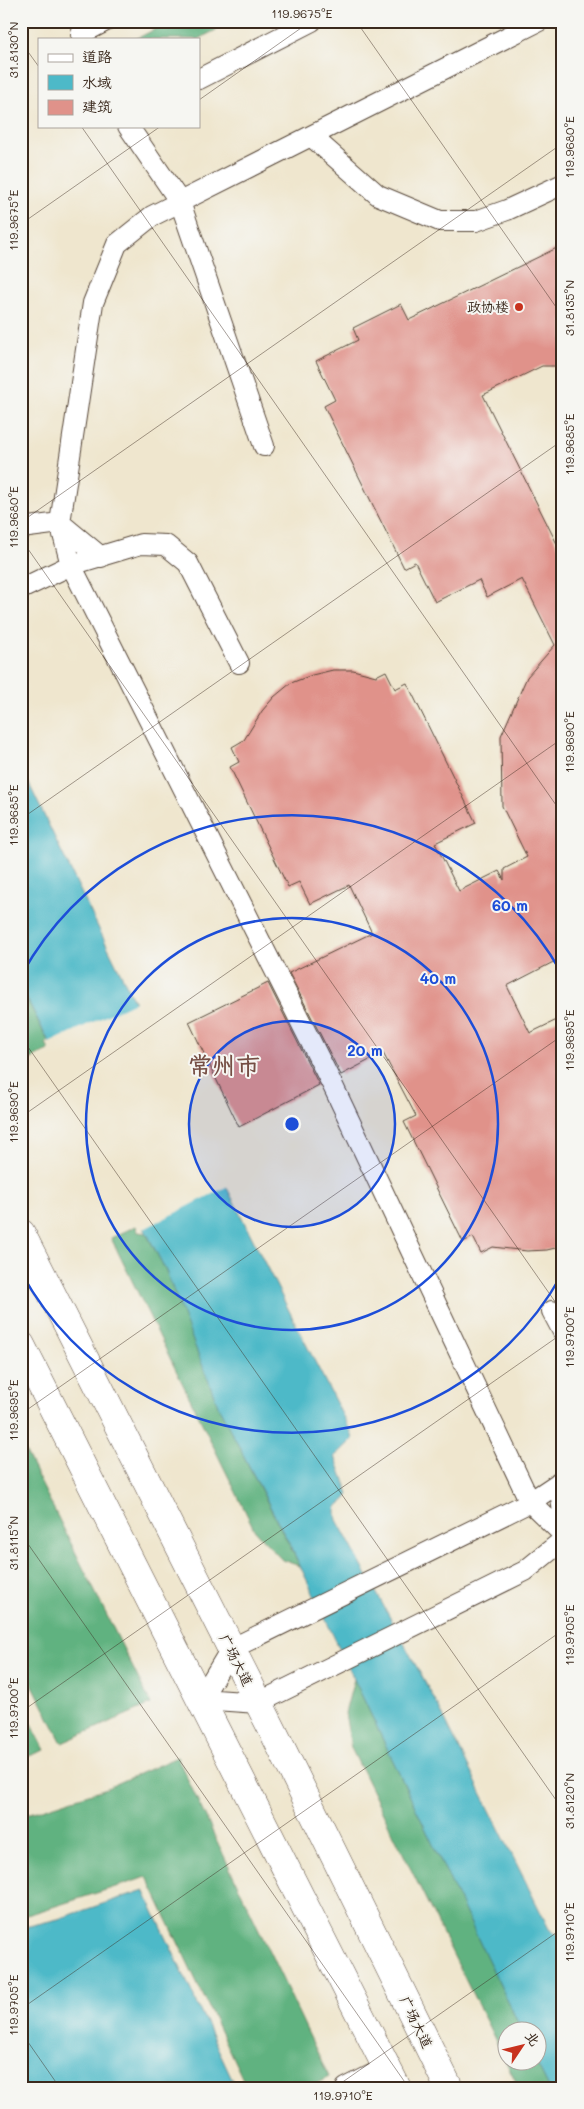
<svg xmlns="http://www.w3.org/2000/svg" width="584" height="2109" viewBox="0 0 584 2109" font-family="Mali,'LXGW WenKai TC',sans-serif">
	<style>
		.forest { fill: #60b280; stroke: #4e6e4f }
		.water { fill: #4db9c8; stroke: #447273 }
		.pier { fill: #efe6ce }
		.building { fill: #e0928a }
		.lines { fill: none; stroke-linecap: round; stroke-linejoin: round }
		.service-casing { stroke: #564638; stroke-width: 22 }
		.tertiary-casing { stroke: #564638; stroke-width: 29 }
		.service { stroke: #fff; stroke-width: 20 }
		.tertiary { stroke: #fff; stroke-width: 28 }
		.ticks { fill: none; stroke: #3b2a1e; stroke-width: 1; stroke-opacity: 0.45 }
		.ring { fill: none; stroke: #1d4ed8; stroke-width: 2.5 }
		.poi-dot { fill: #c8321e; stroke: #f6f6f2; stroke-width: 2 }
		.labels { text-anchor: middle; stroke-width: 4; stroke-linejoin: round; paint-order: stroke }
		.poi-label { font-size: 14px; fill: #3b2a1e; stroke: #f6f6f2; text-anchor: end }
		.street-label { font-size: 14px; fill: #3b2a1e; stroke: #f6f6f2 }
		.town-label { font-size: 24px; font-weight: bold; fill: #754e44; stroke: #f6f6f2 }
		.centre { fill: #1d4ed8; stroke: #f6f6f2; stroke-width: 2.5 }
		.ring-label { font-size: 15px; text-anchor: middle; font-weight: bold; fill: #1d4ed8; stroke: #f6f6f2; stroke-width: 4; stroke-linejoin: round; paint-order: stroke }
		.neatline { fill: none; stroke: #3b2a1e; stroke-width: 2 }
		.ticks-label { font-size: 12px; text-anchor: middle; fill: #3b2a1e }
	</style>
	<rect width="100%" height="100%" fill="#f6f6f2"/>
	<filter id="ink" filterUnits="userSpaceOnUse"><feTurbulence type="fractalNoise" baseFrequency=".02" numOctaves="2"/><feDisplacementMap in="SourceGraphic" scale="10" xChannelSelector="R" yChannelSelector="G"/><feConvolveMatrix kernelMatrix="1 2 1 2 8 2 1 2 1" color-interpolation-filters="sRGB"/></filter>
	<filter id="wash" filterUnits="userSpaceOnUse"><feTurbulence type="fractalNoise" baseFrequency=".0096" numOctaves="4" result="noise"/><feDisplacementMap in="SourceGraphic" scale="20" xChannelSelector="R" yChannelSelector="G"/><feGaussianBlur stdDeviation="1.12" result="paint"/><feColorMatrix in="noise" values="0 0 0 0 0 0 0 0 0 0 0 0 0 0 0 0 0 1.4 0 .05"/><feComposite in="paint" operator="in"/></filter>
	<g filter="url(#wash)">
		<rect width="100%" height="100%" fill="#efe6ce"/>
		<path class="forest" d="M171,21H234L198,39H136Z
			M21,987L48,1041L46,1044L49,1050L21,1064Z
			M136,1226L138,1232L146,1233L166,1271L219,1408L300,1566L282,1560L255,1531L111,1238Z
			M21,1443L151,1704L62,1743L21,1662Z
			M354,1679L522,2031L506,2032V2062H536L549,2088H519L351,1748L345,1713Z
			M21,1704L45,1750L21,1759Z
			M177,1757L329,2077L308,2088H247L147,1877L21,1917V1816L107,1788Z"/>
		<path class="water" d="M21,767C127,990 238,1212 351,1432L353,1439L335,1456L349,1494C342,1507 333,1501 337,1520L439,1708L549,1929L554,1933L558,1934L563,1931V2088H549L536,2062V2032L522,2031L292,1549L219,1408L166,1271L21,987Z
			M144,1890L236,2087L21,2088V1928L58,1919Z"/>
		<path class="pier" d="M137,1001L228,1186L142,1230L47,1044Z"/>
		<g id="blocks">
			<path class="building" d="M563,245V366H542L483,395L563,556V957L507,986L530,1033L563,1017V1246L547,1250L527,1251L493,1247L481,1253L473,1237L463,1242L404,1122L416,1116L383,1053L341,1075L289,973L372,933L349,885L310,904L299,882L288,887L230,767L239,762L232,747L244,740L262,711L274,697L291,683L312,675L333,670H353L376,676L386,671L395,689L407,683L476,823L435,843L459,891L499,871L504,880V869L527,857L502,806L501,736L527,677L555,645L522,579L487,597L479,580L435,602L415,562L404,568L324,406L335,400L316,361L358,340L353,328L401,304L409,320Z
				M268,983L319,1085L239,1127L189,1022Z"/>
		</g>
	</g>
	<g filter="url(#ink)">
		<use href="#blocks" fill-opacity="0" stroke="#564638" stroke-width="1"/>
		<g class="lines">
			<defs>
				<path id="service" d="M539,21L152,216L117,244L93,303L60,523L71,565L333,1086L530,1502L563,1534
					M81,34L106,21
					M199,79L312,21
					M128,126L180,202L264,446
					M311,136L378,195L440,221H476L507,210L563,184
					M21,528L60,523L101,557
					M21,589L71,565L141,544L166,545L188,563L239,663
					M552,1311L563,1332
					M563,1480L530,1502L231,1649L201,1699L258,1703L525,1571L563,1540
					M559,1482L563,1513
					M346,2088L387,2067"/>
				<path id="tertiary" d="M21,1233L274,1733L449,2088
					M21,1345L397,2088"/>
			</defs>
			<use href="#service" class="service-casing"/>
			<use href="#tertiary" class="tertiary-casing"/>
			<use href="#service" class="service"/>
			<use href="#tertiary" class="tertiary"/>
		</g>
	</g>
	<path class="ticks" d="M356,21L563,317M21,42L39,67M199,100L311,21M81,126L563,815M21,224L161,126M21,522L563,143M21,539L563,1313M21,819L563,440M21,1037L563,1810M21,1117L563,738M21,1414L563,1035M21,1534L409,2088M21,1712L563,1333M21,2009L563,1630M21,2032L60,2088M334,2088L563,1928"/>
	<circle cx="292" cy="1124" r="103" fill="#1d4ed8" fill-opacity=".12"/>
	<g class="ring">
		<circle cx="292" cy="1124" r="103"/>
		<circle cx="292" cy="1124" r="206"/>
		<path d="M562 1274A309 309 0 0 1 22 1274M22 974A309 309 0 0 1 562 974"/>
	</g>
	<circle class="poi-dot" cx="519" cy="307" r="5"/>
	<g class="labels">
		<g class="poi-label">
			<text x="509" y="312">政协楼</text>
		</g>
		<g class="street-label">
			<text transform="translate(236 1660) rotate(63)" y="5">广场大道</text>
			<text transform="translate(416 2022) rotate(64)" y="5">广场大道</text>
		</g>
		<g class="town-label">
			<text x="224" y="1074">常州市</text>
		</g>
	</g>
	<circle cx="292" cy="1124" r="8" class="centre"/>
	<g class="ring-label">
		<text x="510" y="911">60 m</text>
		<text x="438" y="984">40 m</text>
		<text x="365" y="1056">20 m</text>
	</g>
	<rect width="584" height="2109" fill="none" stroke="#f6f6f2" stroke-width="55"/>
	<rect x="38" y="38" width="162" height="90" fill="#f6f6f2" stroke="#aba49d"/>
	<rect x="48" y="54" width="25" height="8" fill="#ffffff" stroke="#aba49d"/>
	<text x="82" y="62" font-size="15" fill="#3b2a1e">道路</text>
	<rect x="48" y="75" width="25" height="15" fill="#4db9c8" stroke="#aba49d"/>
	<text x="82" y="88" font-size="15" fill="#3b2a1e">水域</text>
	<rect x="48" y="100" width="25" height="15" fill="#e0928a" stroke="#aba49d"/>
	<text x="82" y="112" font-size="15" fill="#3b2a1e">建筑</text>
	<g transform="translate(522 2046) rotate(55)"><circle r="24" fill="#f6f6f2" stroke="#aba49d"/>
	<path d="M0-4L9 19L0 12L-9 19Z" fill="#c8321e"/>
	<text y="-8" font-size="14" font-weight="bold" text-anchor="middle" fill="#3b2a1e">北</text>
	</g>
	<rect x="28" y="28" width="528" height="2054" class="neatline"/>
	<g class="ticks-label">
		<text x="302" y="18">119.9675°E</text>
		<text transform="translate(14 50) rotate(-90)" y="4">31.8130°N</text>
		<text transform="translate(570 147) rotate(-90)" y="4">119.9680°E</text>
		<text transform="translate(14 220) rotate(-90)" y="4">119.9675°E</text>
		<text transform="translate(570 308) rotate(-90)" y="4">31.8135°N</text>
		<text transform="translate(570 444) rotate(-90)" y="4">119.9685°E</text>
		<text transform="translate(14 517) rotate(-90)" y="4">119.9680°E</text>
		<text transform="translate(570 742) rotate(-90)" y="4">119.9690°E</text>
		<text transform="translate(14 815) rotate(-90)" y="4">119.9685°E</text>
		<text transform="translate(570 1040) rotate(-90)" y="4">119.9695°E</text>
		<text transform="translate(14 1112) rotate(-90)" y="4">119.9690°E</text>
		<text transform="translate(570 1337) rotate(-90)" y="4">119.9700°E</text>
		<text transform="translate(14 1410) rotate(-90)" y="4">119.9695°E</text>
		<text transform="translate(14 1543) rotate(-90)" y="4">31.8115°N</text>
		<text transform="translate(570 1635) rotate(-90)" y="4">119.9705°E</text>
		<text transform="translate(14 1708) rotate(-90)" y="4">119.9700°E</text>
		<text transform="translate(570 1801) rotate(-90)" y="4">31.8120°N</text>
		<text transform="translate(570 1932) rotate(-90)" y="4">119.9710°E</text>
		<text transform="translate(14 2005) rotate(-90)" y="4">119.9705°E</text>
		<text x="343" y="2100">119.9710°E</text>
	</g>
</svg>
